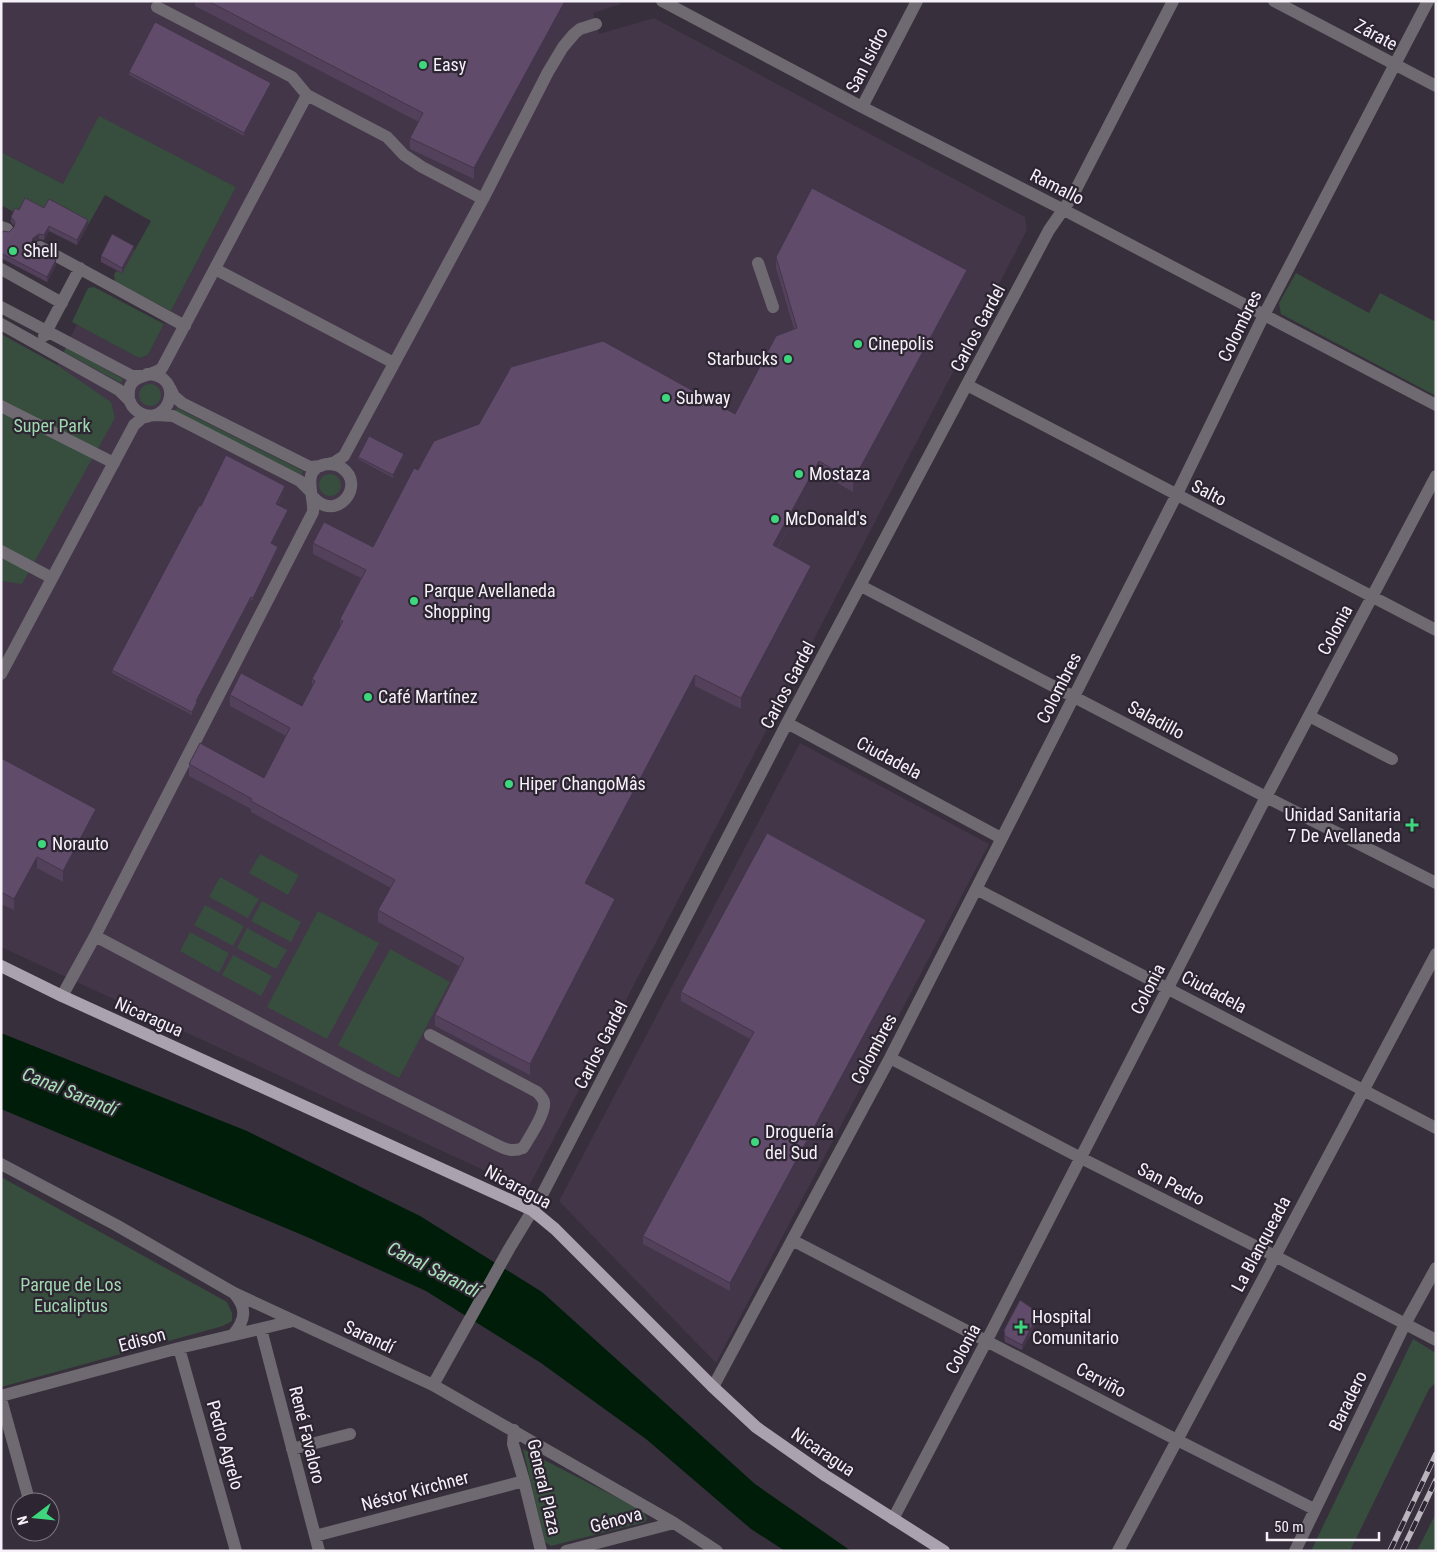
<svg xmlns="http://www.w3.org/2000/svg" width="1437" height="1552" viewBox="0 0 1437 1552" font-family="'Roboto Condensed',sans-serif">
	<style>
		.built { fill: #423648 }
		.green { fill: #374d3d }
		.water { fill: #001d0a }
		.lines { fill: none; stroke-linecap: round; stroke-linejoin: round }
		.minor { stroke: #6f6a71; stroke-width: 12 }
		.major { stroke: #aaa2af; stroke-width: 12 }
		.rail-casing { stroke: #bab4bd; stroke-width: 5.5 }
		.rail { stroke: #2d2531; stroke-width: 4; stroke-dasharray: 11; stroke-linecap: butt }
		.wall { fill: #53415b }
		.shaded-wall { fill: #43354a }
		.building { fill: #604c6a; stroke: #43354a }
		.poi-dot { fill: #3ed77d; stroke: #2d2531; stroke-width: 2 }
		.labels { text-anchor: middle; stroke-width: 4.5; stroke-linejoin: round; paint-order: stroke }
		.street-label { font-size: 18px; fill: #f6f1f9; stroke: #2d2531 }
		.poi-label { font-size: 18px; fill: #f6f1f9; stroke: #2d2531; text-anchor: start }
		.park-label { font-size: 18px; fill: #a0d9af; stroke: #2d2531 }
		.water-label { font-size: 19px; font-style: italic; fill: #a8e1b7; stroke: #2d2531 }
	</style>
	<rect width="100%" height="100%" fill="#372f3b"/>
	<path class="built" d="M1,1H617L621,4L593,13L599,34L654,18L1025,217L1027,230L527,1190L1,947V334L57,365L77,324L139,358L148,355L236,187L99,117L63,184L1,152Z
		M800,743L989,844L716,1363L559,1201Z"/>
	<path class="green" d="M99,116L236,187L171,311L115,282L114,275L116,271L122,273L151,221L105,195L88,225L49,204L44,213L19,215L1,205V152L63,184Z
		M1296,273L1369,313L1380,293L1436,322V396L1281,314L1279,303Z
		M94,287L164,324L148,355L139,358L72,322L88,288Z
		M1,334L57,365L111,402L115,418L22,584L1,581Z
		M66,347L123,379L121,383L64,352Z
		M139 395a11 11 0 1 1 22 0a11 11 0 1 1-22 0Z
		M177,408L303,471L301,475L175,412Z
		M319 485a11 11 0 1 1 22 0a11 11 0 1 1-22 0Z
		M260,854L299,875L288,895L249,873Z
		M220,877L259,899L248,918L209,897Z
		M262,901L301,922L291,942L251,921Z
		M205,905L244,926L233,946L194,925Z
		M318,911L379,943L327,1039L267,1007Z
		M247,928L287,950L276,969L237,948Z
		M190,932L229,953L219,973L180,951Z
		M390,949L450,982L399,1078L338,1045Z
		M233,955L272,976L261,996L222,975Z
		M1,1177L227,1302L232,1313V1321L223,1326L1,1387Z
		M1413,1339L1436,1353V1382L1429,1389L1350,1551H1311Z
		M523,1449L643,1511L647,1519L645,1522L551,1546L545,1542Z
		M1436,1513V1551H1417Z"/>
	<path class="water" d="M1,1033L247,1131L420,1216L542,1292L755,1484L851,1551H785L751,1529L646,1439L541,1363L426,1291L307,1237L1,1109Z"/>
	<g class="lines">
		<path class="minor" d="M662,1L862,107L1064,210L1436,405
			M1274,1L1436,86
			M157,7L292,77L307,95L387,137L404,155L422,167L483,199
			M862,107L917,1
			M1,227L7,229
			M40,247L185,326
			M758,263L773,307
			M1,269L62,303
			M215,269L394,363
			M1,307L132,376H141
			M1,324L119,390L129,400
			M44,336L80,268
			M147,374C187,375 169,428 140,413C135,410 130,405 129,398C126,372 150,379 162,368L307,95
			M967,385L1436,630
			M170,388L174,396L182,403L310,467L321,466
			M1,406L114,463
			M156,415L173,416L300,481L310,491
			M328,464L335,462L344,456L483,199L548,72L563,47L574,34L580,29L596,24
			M1,551L52,578
			M861,586L1266,797L1436,883
			M1,674L134,425L142,418L150,416
			M1309,716L1392,759
			M787,723L1001,838
			M976,889L1436,1128
			M95,936L359,1076L497,1145C507,1150 513,1152 523,1148C529,1138 546,1113 544,1102C543,1098 540,1095 537,1092L430,1035
			M62,996L95,936L313,512C315,496 299,468 327,464C332,464 338,465 342,468C367,485 336,524 313,497
			M890,1058L1081,1158L1275,1256L1436,1340
			M1,1164L116,1225L234,1293L433,1385L674,1523L717,1551
			M792,1240L1177,1440L1314,1509
			M261,1329L319,1551
			M233,1335C246,1319 247,1308 234,1293
			M179,1348L236,1551
			M433,1385L509,1249L543,1193L787,723L1049,230L1072,197L1173,1
			M713,1387L890,1058L1176,496L1264,315L1428,1
			M1,1396L179,1348L293,1321
			M1,1399L28,1496
			M514,1430L513,1444L524,1481L541,1551
			M292,1449L350,1434
			M893,1519L987,1340L1266,797L1436,476
			M315,1536L524,1481
			M566,1551L674,1523
			M1118,1551L1436,954
			M1295,1551L1405,1324L1436,1268"/>
		<path class="major" d="M1,966L62,996L532,1210L555,1229L713,1387L756,1427L826,1476L944,1551"/>
		<defs>
			<path id="rail" d="M1390,1551L1436,1454
				M1402,1551L1436,1480"/>
		</defs>
		<use href="#rail" class="rail-casing"/>
		<use href="#rail" class="rail"/>
	</g>
	<path class="wall" d="M195,1H572L474,179L410,149V138L419,122L195,6Z
		M129,72L271,86L244,136L129,75Z
		M44,208L88,225L77,245L49,231L44,240L39,239L33,243V247L56,265L47,282L1,258V235L9,232L15,227L11,222V217L19,210Z
		M134,251L122,273L101,262V256Z
		M776,257L967,281L853,492L819,472L778,548L811,578L741,709L695,686L589,885L615,911L530,1075L435,1026V1015L459,966L378,922V910L391,888L251,812V809L189,776V764L264,778L286,736L230,706V695L302,706L312,688V679L340,627V619L361,578L313,554V543L373,547L418,470L735,414L794,329L776,268Z
		M358,457H404L393,478L358,459Z
		M285,489L278,505L288,513L272,544L278,550L253,600H251L197,702V705L192,715L112,673V670L201,506Z
		M1,758L96,820L63,882L37,868L14,910L1,904Z
		M926,928L730,1291L643,1244V1236L750,1039L681,1001V992Z
		M1039,1318L1022,1350L1005,1342L1004,1335V1330Z"/>
	<path class="shaded-wall" d="M565,1H572L474,179V168Z
		M271,83V86L244,136V133Z
		M88,220V225L77,245V240Z
		M49,226V231L44,240V235Z
		M39,234V239L33,243L32,247V242L33,238Z
		M134,246V251L122,273V268Z
		M56,260V265L47,282V277Z
		M967,270V281L853,492V481Z
		M404,454V457L393,478V475Z
		M819,461V472L773,556V545Z
		M285,486V489L276,507V504Z
		M288,510V513L271,546V543Z
		M278,547V550L253,600V598Z
		M811,566V578L741,709V698Z
		M251,597V600L196,704V701Z
		M695,675V686L585,894V883Z
		M197,702V705L192,715V712Z
		M96,809V820L63,882V871Z
		M37,857V868L14,910V899Z
		M615,899V911L530,1075V1064Z
		M926,920V928L730,1291V1283Z
		M1039,1313V1318L1022,1350V1345Z"/>
	<path class="building" d="M208,1H565L474,168L410,138L423,113Z
		M155,22L271,83L244,133L129,72Z
		M812,188L967,270L853,481L819,461L773,545L811,566L741,698L695,675L585,883L615,899L530,1064L435,1015L464,958L378,910L395,880L251,801L252,799L189,764L200,743L264,778L290,728L230,695L241,673L302,706L315,681L312,679L343,621L340,619L366,570L313,543L324,522L373,547L414,468L418,470L434,441L479,424L511,367L603,341L735,414L776,336L797,328L776,257Z
		M25,198L44,208L49,199L88,220L77,240L49,226L44,235L39,234L33,238L32,242L33,247L56,260L47,277L1,253V235L3,231L9,232L14,227L15,222L11,217L15,208L19,210Z
		M112,234L134,246L122,268L101,256Z
		M369,436L404,454L393,475L358,457Z
		M226,455L285,486L276,504L288,510L271,543L278,547L253,598L251,597L196,701L197,702L192,712L112,670L199,506H201Z
		M1,758L96,809L63,871L37,857L14,899L1,892Z
		M767,833L926,920L730,1283L643,1236L754,1032L681,992Z
		M1020,1300L1039,1313L1022,1345L1005,1336L1004,1330Z"/>
	<g class="poi-dot">
		<circle cx="423" cy="65" r="5"/>
		<circle cx="13" cy="251" r="5"/>
		<circle cx="858" cy="344" r="5"/>
		<circle cx="788" cy="359" r="5"/>
		<circle cx="666" cy="398" r="5"/>
		<circle cx="799" cy="474" r="5"/>
		<circle cx="775" cy="519" r="5"/>
		<circle cx="414" cy="601" r="5"/>
		<circle cx="368" cy="697" r="5"/>
		<circle cx="509" cy="784" r="5"/>
		<path d="M1409.5 817.5h5v5h5v5h-5v5h-5v-5h-5v-5h5z"/>
		<circle cx="42" cy="844" r="5"/>
		<circle cx="755" cy="1142" r="5"/>
		<path d="M1018.5 1319.5h5v5h5v5h-5v5h-5v-5h-5v-5h5z"/>
	</g>
	<g class="labels">
		<g class="street-label">
			<text transform="translate(1376 35) rotate(28)" y="6">Zárate</text>
			<text transform="translate(867 60) rotate(-63)" y="6">San Isidro</text>
			<text transform="translate(1057 187) rotate(27)" y="6">Ramallo</text>
			<text transform="translate(1240 326) rotate(-64)" y="6">Colombres</text>
			<text transform="translate(978 328) rotate(-62)" y="6">Carlos Gardel</text>
			<text transform="translate(1209 493) rotate(27)" y="6">Salto</text>
			<text transform="translate(1335 630) rotate(-62)" y="6">Colonia</text>
			<text transform="translate(788 685) rotate(-62)" y="6">Carlos Gardel</text>
			<text transform="translate(1059 688) rotate(-63)" y="6">Colombres</text>
			<text transform="translate(1156 720) rotate(28)" y="6">Saladillo</text>
			<text transform="translate(889 758) rotate(28)" y="6">Ciudadela</text>
			<text transform="translate(1148 989) rotate(-63)" y="6">Colonia</text>
			<text transform="translate(1214 992) rotate(28)" y="6">Ciudadela</text>
			<text transform="translate(149 1017) rotate(24)" y="6">Nicaragua</text>
			<text transform="translate(601 1045) rotate(-63)" y="6">Carlos Gardel</text>
			<text transform="translate(874 1049) rotate(-62)" y="6">Colombres</text>
			<text transform="translate(1171 1184) rotate(27)" y="6">San Pedro</text>
			<text transform="translate(518 1187) rotate(28)" y="6">Nicaragua</text>
			<text transform="translate(1261 1244) rotate(-62)" y="6">La Blanqueada</text>
			<text transform="translate(369 1337) rotate(25)" y="6">Sarandí</text>
			<text transform="translate(142 1340) rotate(-15)" y="6">Edison</text>
			<text transform="translate(963 1349) rotate(-62)" y="6">Colonia</text>
			<text transform="translate(1101 1380) rotate(28)" y="6">Cerviño</text>
			<text transform="translate(1348 1401) rotate(-64)" y="6">Baradero</text>
			<text transform="translate(307 1435) rotate(76)" y="6">René Favaloro</text>
			<text transform="translate(225 1445) rotate(74)" y="6">Pedro Agrelo</text>
			<text transform="translate(823 1452) rotate(34)" y="6">Nicaragua</text>
			<text transform="translate(544 1487) rotate(77)" y="6">General Plaza</text>
			<text transform="translate(415 1491) rotate(-15)" y="6">Néstor Kirchner</text>
			<text transform="translate(616 1520) rotate(-15)" y="6">Génova</text>
		</g>
		<g class="poi-label">
			<text x="433" y="71">Easy</text>
			<text x="23" y="257">Shell</text>
			<text x="868" y="350">Cinepolis</text>
			<text x="778" y="365" text-anchor="end">Starbucks</text>
			<text x="676" y="404">Subway</text>
			<text x="809" y="480">Mostaza</text>
			<text x="785" y="525">McDonald's</text>
			<text x="424" y="597">Parque Avellaneda<tspan x="424" dy="21">Shopping</tspan></text>
			<text x="378" y="703">Café Martínez</text>
			<text x="519" y="790">Hiper ChangoMâs</text>
			<text x="1401" y="821" text-anchor="end">Unidad Sanitaria<tspan x="1401" dy="21">7 De Avellaneda</tspan></text>
			<text x="52" y="850">Norauto</text>
			<text x="765" y="1138">Droguería<tspan x="765" dy="21">del Sud</tspan></text>
			<text x="1032" y="1323">Hospital<tspan x="1032" dy="21">Comunitario</tspan></text>
		</g>
		<g class="park-label">
			<text x="52" y="432">Super Park</text>
			<text x="71" y="1291">Parque de Los<tspan x="71" dy="21">Eucaliptus</tspan></text>
		</g>
		<g class="water-label">
			<text transform="translate(70 1091) rotate(22)" y="7">Canal Sarandí</text>
			<text transform="translate(434 1269) rotate(27)" y="7">Canal Sarandí</text>
		</g>
	</g>
	<rect width="1437" height="1552" fill="none" stroke="#f6f1f9" stroke-width="5"/>
	<g transform="translate(35 1517) rotate(254)"><circle r="24" fill="#2d2531" stroke="#7d7781"/>
	<path d="M0-4L9 19L0 12L-9 19Z" fill="#3ed77d"/>
	<text y="-8" font-size="14" font-weight="bold" text-anchor="middle" fill="#f6f1f9">N</text>
	</g>
	<path d="M1267 1532v8h112v-8" fill="none" stroke="#f6f1f9" stroke-width="2.5"/>
	<text x="1274" y="1532" font-size="15" fill="#f6f1f9" stroke="#2d2531" stroke-width="4" paint-order="stroke">50 m</text>
</svg>
